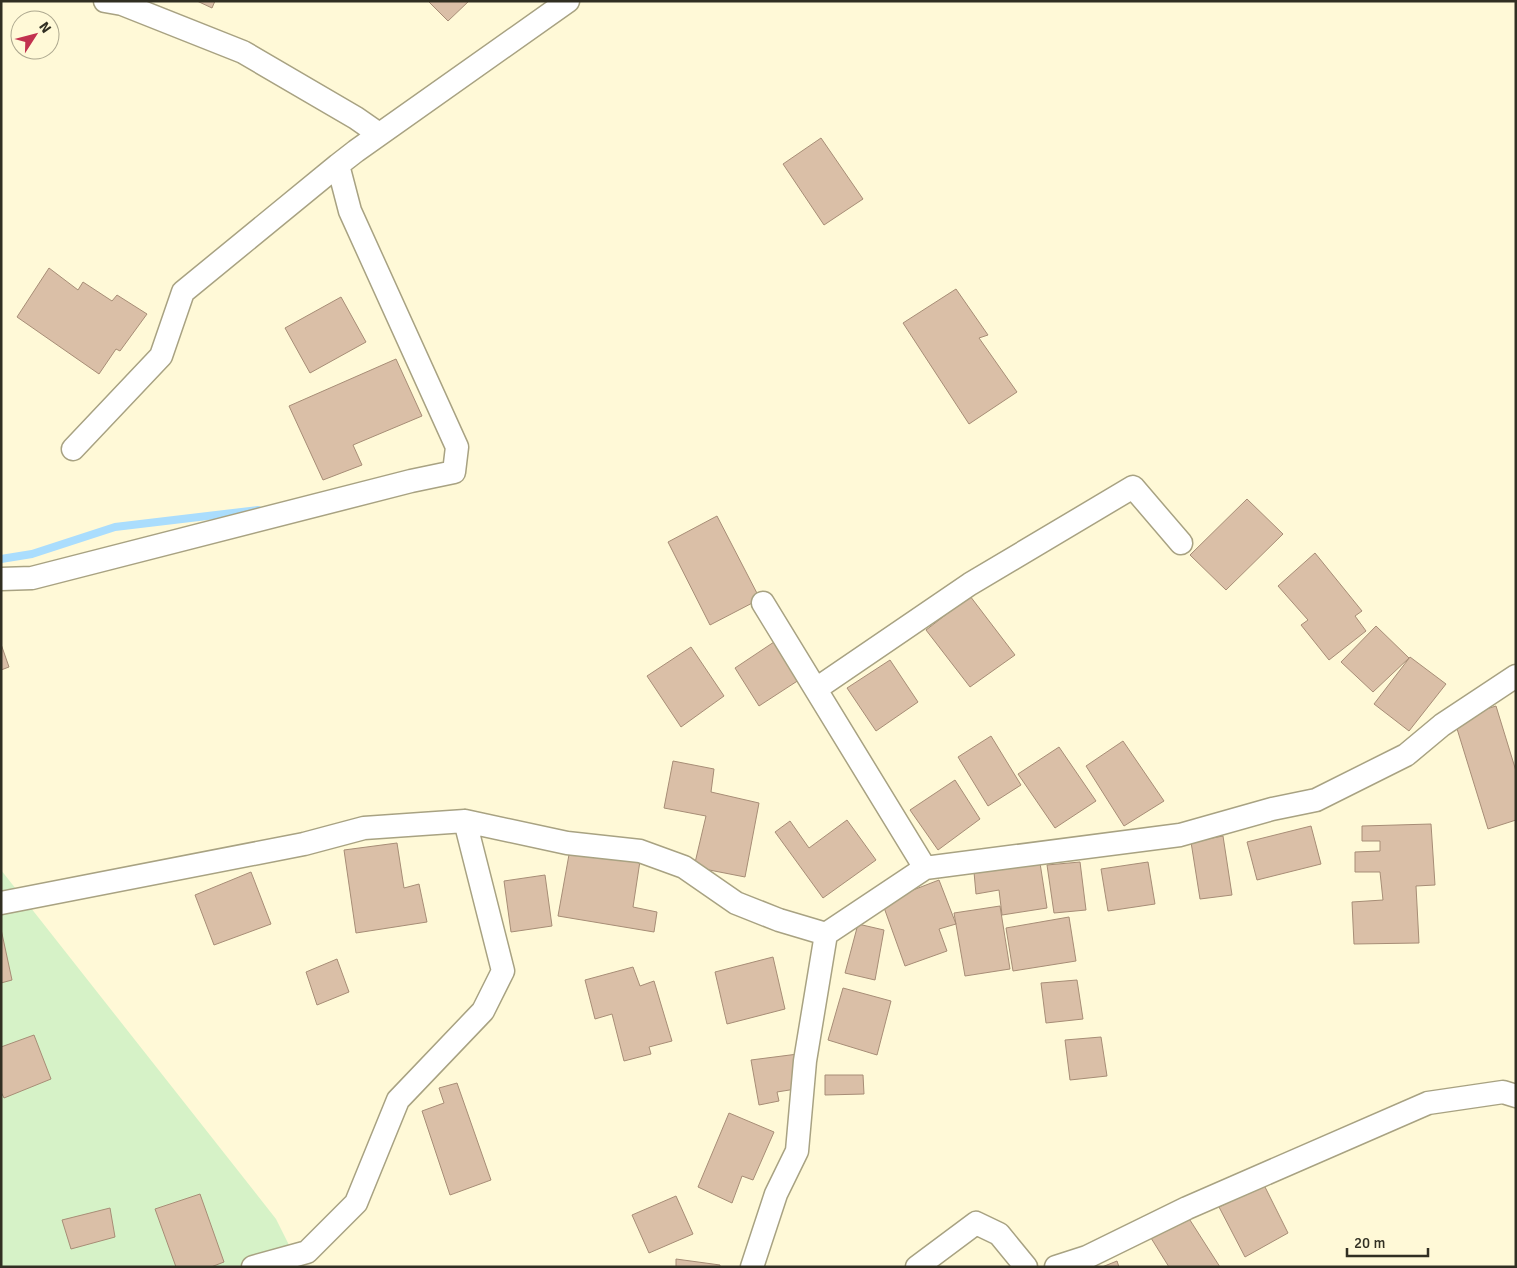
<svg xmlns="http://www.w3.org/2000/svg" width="1517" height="1268" viewBox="0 0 1517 1268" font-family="Signika,sans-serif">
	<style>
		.green { fill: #d6f2c7 }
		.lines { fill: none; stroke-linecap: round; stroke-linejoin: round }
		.stream { stroke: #aaddfd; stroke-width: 8 }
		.building { fill: #dabfa7; stroke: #a78d76 }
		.street-casing { stroke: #a8a282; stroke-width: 25 }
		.street { stroke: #fff; stroke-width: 22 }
	</style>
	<rect width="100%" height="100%" fill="#fff9d7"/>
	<path class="green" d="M1,870L276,1219L300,1267H1Z"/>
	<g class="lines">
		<path class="stream" d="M1,559L32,554L115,527L258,510"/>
	</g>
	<path class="building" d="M197,1H215L212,8Z
		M428,1H469L448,21Z
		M821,138L863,199L824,225L783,164Z
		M49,268L78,290L83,282L112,301L117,295L147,314L120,351L116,349L99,374L17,317Z
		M956,289L988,335L979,338L1017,392L969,424L903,323Z
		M341,297L366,342L310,373L285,328Z
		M396,359L422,416L353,445L362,465L323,480L289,406Z
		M1247,499L1283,534L1226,590L1190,555Z
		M717,516L760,599L710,625L668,542Z
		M1315,553L1362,611L1355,616L1366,631L1329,660L1301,625L1308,620L1278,586Z
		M970,596L1015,655L970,687L926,630Z
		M1376,626L1409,658L1373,692L1341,662Z
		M777,640L802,678L759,706L735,668Z
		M1,644L9,667L1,670Z
		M691,647L724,696L681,727L647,676Z
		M1410,657L1446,684L1409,731L1374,704Z
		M890,660L918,702L876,731L847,688Z
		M1496,706L1516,771V820L1488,829L1454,719Z
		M991,736L1021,785L988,806L958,757Z
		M1123,741L1164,801L1124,826L1086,766Z
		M1059,747L1096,801L1055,828L1018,774Z
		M673,761L714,769L711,792L759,803L745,877L694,867L706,816L664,808Z
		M955,780L980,819L938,850L910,810Z
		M847,820L876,860L823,898L775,832L790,821L809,848Z
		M1431,824L1435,885L1416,886L1419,943L1354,944L1352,902L1383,900L1380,872H1355V852L1380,851V841H1362V826Z
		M1311,826L1321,864L1257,880L1247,842Z
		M1223,836L1232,895L1200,899L1191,842Z
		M397,843L404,888L419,884L427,922L356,933L344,850Z
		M570,849L640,861L633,907L657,912L654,932L558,916Z
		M1080,862L1086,910L1054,913L1047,865Z
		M1148,862L1155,904L1108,911L1101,869Z
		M1040,863L1047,908L1002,915L999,890L976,894L974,872Z
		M251,872L271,924L214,945L195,895Z
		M545,875L552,926L511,932L504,881Z
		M939,880L956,924L939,929L947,951L905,966L882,902Z
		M1000,906L1010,969L965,976L954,913Z
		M1069,917L1076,961L1013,971L1006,928Z
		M858,924L884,930L875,980L845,973Z
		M1,929L12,980L1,983Z
		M773,957L785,1009L727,1024L715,972Z
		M337,959L349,992L317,1005L306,972Z
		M633,967L640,986L654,981L672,1041L649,1047L651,1054L624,1061L612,1014L595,1019L585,980Z
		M1077,980L1083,1019L1046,1023L1041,983Z
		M843,988L891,1001L877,1055L828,1040Z
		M34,1035L51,1079L4,1098L1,1092V1047Z
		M1101,1037L1107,1076L1070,1080L1065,1040Z
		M798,1054L802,1088L777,1092L779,1101L759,1105L751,1060Z
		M825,1075H863L864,1094L825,1095Z
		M457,1083L491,1180L450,1195L422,1111L444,1103L439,1088Z
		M729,1113L774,1132L753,1180L742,1176L732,1203L698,1187Z
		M1264,1185L1288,1233L1245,1257L1219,1207Z
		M200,1194L224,1262L211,1267H176L155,1209Z
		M676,1196L693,1234L649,1253L632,1215Z
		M110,1208L115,1237L71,1249L62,1220Z
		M1188,1217L1220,1267H1169L1151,1238Z
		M676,1259L720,1265V1267H676Z
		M1117,1261L1119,1267H1102Z"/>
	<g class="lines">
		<defs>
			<path id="street" d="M105,1L122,4L243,52L356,118L379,134
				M73,449L161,356L183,292L338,165
				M1,579L32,578L411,481L454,472L457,447L350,211L338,165L356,151L568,1
				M763,603L925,868
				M816,689L970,584L1133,487L1181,543
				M1,903L304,844L364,828L465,821L567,843L640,851L684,867L736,903L779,920L826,934L925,868L1180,835L1272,809L1316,800L1406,755L1442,725L1516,676
				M253,1267L307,1252L356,1203L398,1100L483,1011L503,971L465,821
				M752,1267L776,1194L797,1151L805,1061L826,934
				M917,1267L976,1223L999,1234L1026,1267
				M1056,1267L1087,1257L1187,1208L1428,1103L1503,1092L1516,1096"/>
		</defs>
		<use href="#street" class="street-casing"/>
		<use href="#street" class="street"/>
	</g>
	<rect width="1517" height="1268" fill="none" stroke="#312f22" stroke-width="5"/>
	<g transform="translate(35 35) rotate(54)"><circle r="24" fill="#fff9d7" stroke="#ada88f"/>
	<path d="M0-4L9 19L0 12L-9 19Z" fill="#c2324f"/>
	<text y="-8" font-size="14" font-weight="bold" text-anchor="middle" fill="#312f22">N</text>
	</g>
	<path d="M1347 1248v8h81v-8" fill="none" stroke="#312f22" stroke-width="2.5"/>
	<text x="1354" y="1248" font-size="15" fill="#312f22" stroke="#fff9d7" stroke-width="4" paint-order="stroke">20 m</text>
</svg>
